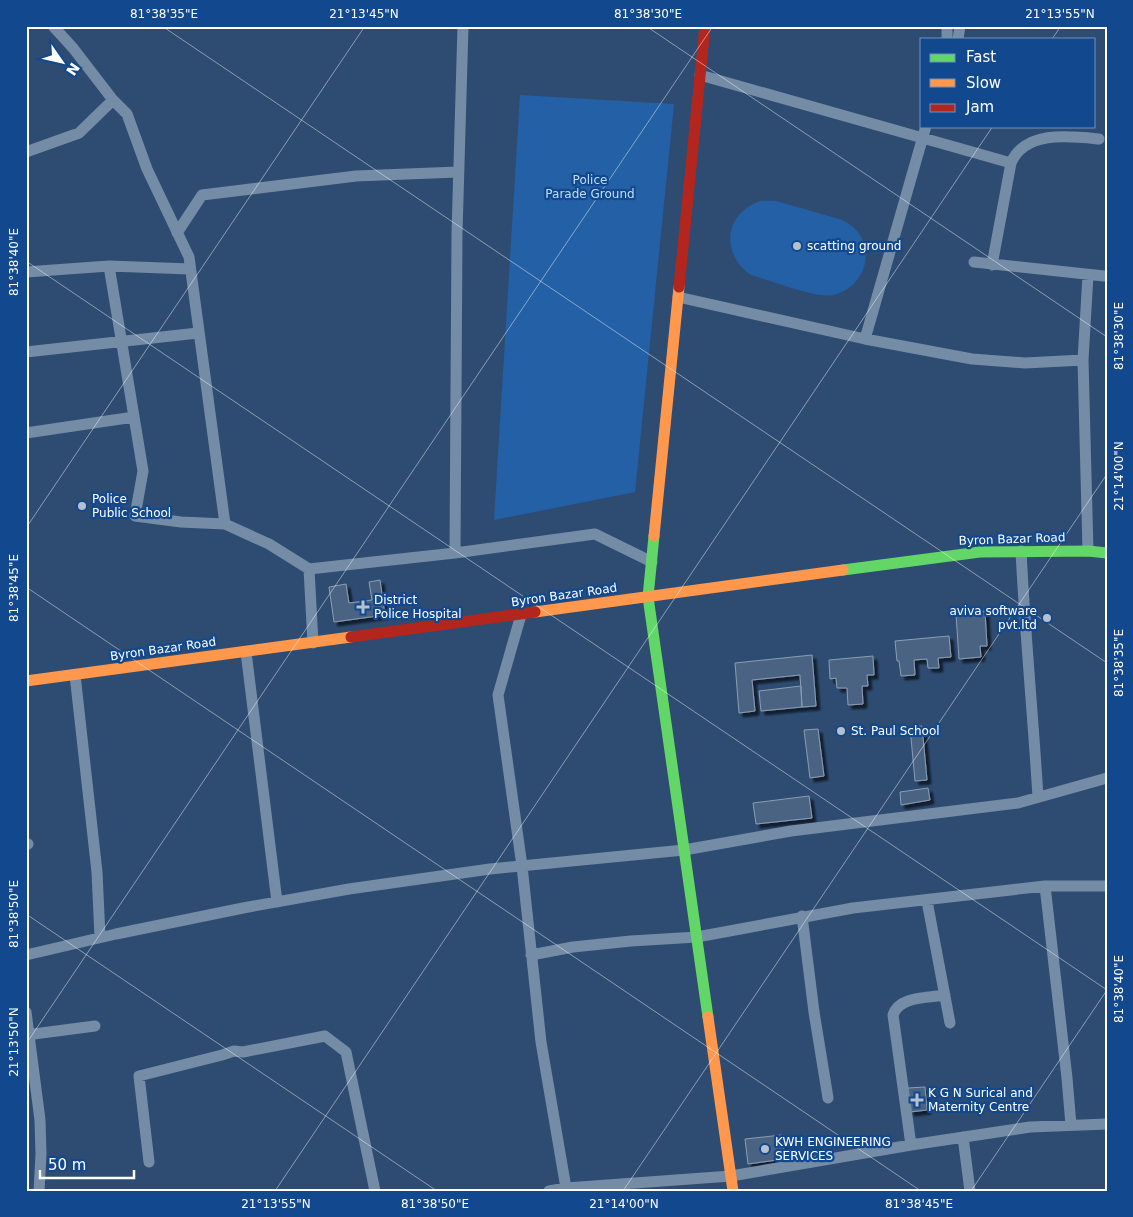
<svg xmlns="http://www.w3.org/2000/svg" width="1133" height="1217" viewBox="0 0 1133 1217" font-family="'DejaVu Sans',sans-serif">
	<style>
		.green { fill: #2460a5 }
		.building { fill: #4b6482; stroke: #8a9db4; filter: url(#shadow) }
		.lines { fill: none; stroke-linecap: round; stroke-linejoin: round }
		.street { stroke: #758ca6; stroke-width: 11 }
		.fast { stroke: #63d668; stroke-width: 11 }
		.slow { stroke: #ff974d; stroke-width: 11 }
		.jam { stroke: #b3261e; stroke-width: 11 }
		.ticks { fill: none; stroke: #fff; stroke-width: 1; stroke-opacity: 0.45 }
		.poi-dot { fill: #b6c0ce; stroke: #12498e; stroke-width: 2 }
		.labels { text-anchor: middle; stroke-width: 4.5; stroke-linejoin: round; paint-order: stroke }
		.park-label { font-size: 12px; fill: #c2ddfd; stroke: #12498e }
		.poi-label { font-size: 12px; fill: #fff; stroke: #12498e; text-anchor: start }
		.street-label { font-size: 12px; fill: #fff; stroke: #12498e }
		.neatline { fill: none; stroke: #fff; stroke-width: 2 }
		.ticks-label { font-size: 12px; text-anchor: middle; fill: #fff }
	</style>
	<defs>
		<filter id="shadow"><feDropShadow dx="4" dy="4" stdDeviation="1" flood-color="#0009"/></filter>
	</defs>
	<rect width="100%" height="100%" fill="#2e4c72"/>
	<path class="green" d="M520,95L674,104L635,492L494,520Z
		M761,201H776L839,219C878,233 873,285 833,295C816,299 770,280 751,275C720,254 724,213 761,201Z"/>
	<path class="building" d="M380,580L385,615L334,622L329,587L346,584L349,603L372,600L369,582Z
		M985,611L987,646H980L981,657L959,659L956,614Z
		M949,636L951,657L938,658L939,668H928L927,659L914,660L915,675L901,676L899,661H897L895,641Z
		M812,655L816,706L802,707L800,675L752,680L755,711L739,713L735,663Z
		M873,656L874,675H867L868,686H862L863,704L848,705L847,688H837L836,678L830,679L829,660Z
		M801,686L802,707L761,711L759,691Z
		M922,726L927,780L915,781L910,727Z
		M818,729L824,776L810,778L804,730Z
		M928,788L930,800L901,805L900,792Z
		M809,796L812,818L756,824L753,803Z
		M925,1087L927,1110L910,1112L908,1088Z
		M782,1135L785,1159L748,1164L745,1139Z"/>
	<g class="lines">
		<path class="street" d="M53,26L73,48L113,100L127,114L147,169L189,257L225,524L181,522L135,516L143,471L109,266
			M947,26V39
			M958,39L960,26
			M700,75L1011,163
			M26,152L79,133L113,100
			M177,233L202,195L356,176L458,172
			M974,262L1104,276
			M992,265L1011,163C1025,130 1070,136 1099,139
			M26,272L109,266L190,269
			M1088,275L1083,360L1088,551
			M678,297L865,339L972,359L1025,363L1083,360
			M865,339L926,126
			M26,352L198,333
			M26,433L134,417
			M225,524L269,544L309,569L455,553L595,534L652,562
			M1021,551C1025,633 1033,715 1038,797
			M455,553L457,233L463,26
			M309,569L313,643
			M521,615L498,695L522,866L541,1042L566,1188
			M246,652L277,902
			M75,675L97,872L100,937
			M26,845L28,844
			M1045,886L1067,1078L1071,1125
			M927,901L950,1023
			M802,916L814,1012L828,1098
			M26,955L116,934L243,908L349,889L490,869L684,850L791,831L1018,803L1107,778
			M531,955L573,947L631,941L697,937L853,908L1045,886H1107
			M26,1012L40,1120L41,1154L39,1191
			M26,1035L95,1026
			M963,1137L970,1191
			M911,1145L893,1015C899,996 928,998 945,995
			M149,1162L139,1076L222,1055L234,1051L243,1052L325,1036L346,1052L375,1191
			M549,1191L566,1188L731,1176L911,1145L1030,1127L1107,1124"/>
		<path class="fast" d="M654,536L648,597L708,1017
			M843,570L980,552L1088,551L1107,553"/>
		<path class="slow" d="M654,536L679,287
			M535,612L843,570
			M26,681L351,637
			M708,1017L733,1191"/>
		<path class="jam" d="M679,287L705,26
			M351,637L535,612"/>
	</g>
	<path class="ticks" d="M162,26L1107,663M646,26L1107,337M1052,39L1061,26M26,261L1107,990M26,528L365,26M26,587L921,1191M26,914L437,1191M26,1044L713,26M275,1191L993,126M623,1191L1107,474M971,1191L1107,990"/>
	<g class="poi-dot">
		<circle cx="797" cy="246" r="5"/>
		<circle cx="82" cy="506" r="5"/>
		<path d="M360.5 599.5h5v5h5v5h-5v5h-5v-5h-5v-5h5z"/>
		<circle cx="1047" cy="618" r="5"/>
		<circle cx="841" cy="731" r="5"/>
		<path d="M914.5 1092.5h5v5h5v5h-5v5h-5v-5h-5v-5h5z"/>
		<circle cx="765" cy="1149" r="5"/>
	</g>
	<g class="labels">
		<g class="park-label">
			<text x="590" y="184">Police<tspan x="590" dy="14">Parade Ground</tspan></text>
		</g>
		<g class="poi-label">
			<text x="807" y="250">scatting ground</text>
			<text x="92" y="503">Police<tspan x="92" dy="14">Public School</tspan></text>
			<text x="374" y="604">District<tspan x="374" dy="14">Police Hospital</tspan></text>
			<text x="1037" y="615" text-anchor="end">aviva software<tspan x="1037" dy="14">pvt.ltd</tspan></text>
			<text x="851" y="735">St. Paul School</text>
			<text x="928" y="1097">K G N Surical and<tspan x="928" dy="14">Maternity Centre</tspan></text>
			<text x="775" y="1146">KWH ENGINEERING<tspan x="775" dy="14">SERVICES</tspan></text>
		</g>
		<g class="street-label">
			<text transform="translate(1012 539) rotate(-2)" y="4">Byron Bazar Road</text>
			<text transform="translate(564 595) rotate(-8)" y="4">Byron Bazar Road</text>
			<text transform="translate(163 649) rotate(-8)" y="4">Byron Bazar Road</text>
		</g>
	</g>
	<rect width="1133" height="1217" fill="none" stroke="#12498e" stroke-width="55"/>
	<rect x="920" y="38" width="175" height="90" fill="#12498e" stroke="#7192bb"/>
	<rect x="930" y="54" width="25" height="8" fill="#63d668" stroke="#7192bb"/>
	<text x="966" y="62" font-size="15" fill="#ffffff">Fast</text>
	<rect x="930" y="79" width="25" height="8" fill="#ff974d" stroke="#7192bb"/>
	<text x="966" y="88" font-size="15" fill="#ffffff">Slow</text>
	<rect x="930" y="104" width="25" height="8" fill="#b3261e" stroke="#7192bb"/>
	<text x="966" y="112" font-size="15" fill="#ffffff">Jam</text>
	<g transform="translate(62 62) rotate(124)" stroke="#12498e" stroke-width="4" paint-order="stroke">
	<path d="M0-4L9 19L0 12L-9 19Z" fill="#ffffff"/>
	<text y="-8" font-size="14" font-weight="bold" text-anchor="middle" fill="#ffffff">N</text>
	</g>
	<path d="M40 1170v8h94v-8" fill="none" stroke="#ffffff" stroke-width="2.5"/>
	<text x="48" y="1170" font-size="15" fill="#ffffff" stroke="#12498e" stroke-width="4" paint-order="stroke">50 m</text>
	<rect x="28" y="28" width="1078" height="1162" class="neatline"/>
	<g class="ticks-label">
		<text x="164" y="18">81°38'35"E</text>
		<text x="364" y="18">21°13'45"N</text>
		<text x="648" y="18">81°38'30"E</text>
		<text x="1060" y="18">21°13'55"N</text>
		<text transform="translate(14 262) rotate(-90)" y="4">81°38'40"E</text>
		<text transform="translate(1119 336) rotate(-90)" y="4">81°38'30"E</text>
		<text transform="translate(1119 476) rotate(-90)" y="4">21°14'00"N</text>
		<text transform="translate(14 588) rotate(-90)" y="4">81°38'45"E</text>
		<text transform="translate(1119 663) rotate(-90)" y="4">81°38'35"E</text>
		<text transform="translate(14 914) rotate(-90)" y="4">81°38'50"E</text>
		<text transform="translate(1119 989) rotate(-90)" y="4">81°38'40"E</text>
		<text transform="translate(14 1042) rotate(-90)" y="4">21°13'50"N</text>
		<text x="276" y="1208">21°13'55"N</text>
		<text x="435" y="1208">81°38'50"E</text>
		<text x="624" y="1208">21°14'00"N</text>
		<text x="919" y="1208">81°38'45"E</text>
	</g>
</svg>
